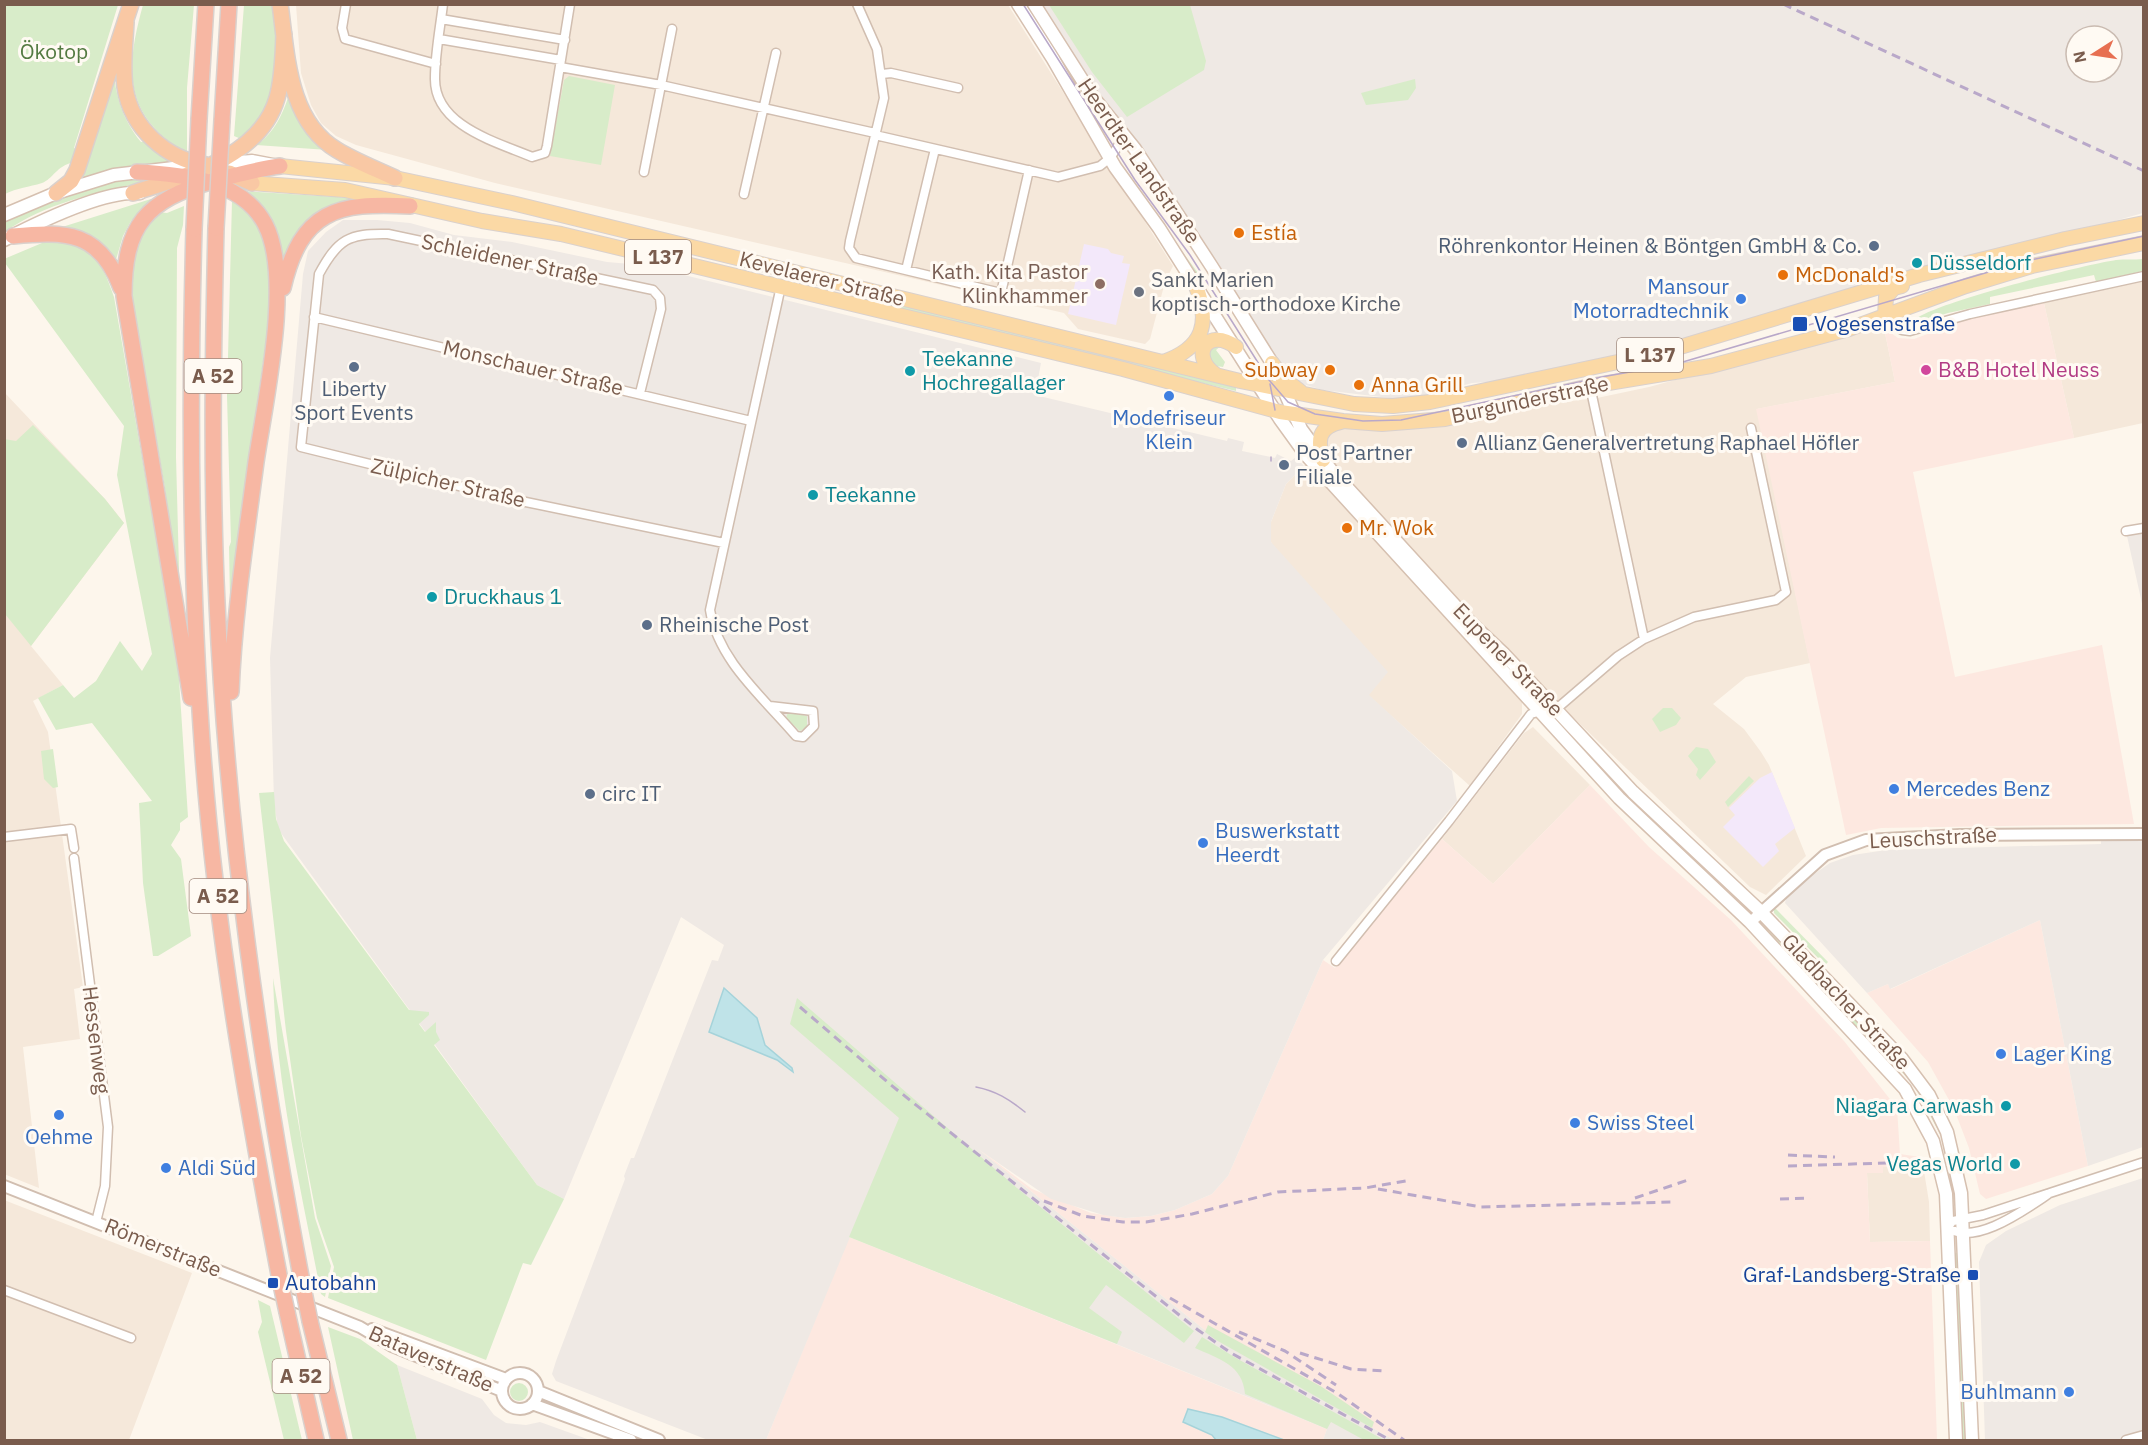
<svg xmlns="http://www.w3.org/2000/svg" width="2148" height="1445" viewBox="0 0 2148 1445" font-family="'IBM Plex Sans',sans-serif">
	<style>
		.residential { fill: #f5e8da }
		.commercial { fill: #fde8e0 }
		.industrial { fill: #efe9e4; fill-rule: evenodd }
		.education { fill: #f3e8fa }
		.green { fill: #d8ecc9 }
		.water { fill: #bfe3e8; stroke: #a5d3da; stroke-width: 1.5 }
		.lines { fill: none; stroke-linecap: round; stroke-linejoin: round }
		.minor-casing { stroke: #d1beb0; stroke-width: 11 }
		.tertiary-casing { stroke: #d1beb0; stroke-width: 14 }
		.secondary-casing { stroke: #d6c0b0; stroke-width: 15 }
		.primary-casing { stroke: #dad1cd; stroke-width: 16 }
		.trunk-casing { stroke: #dad1cd; stroke-width: 18 }
		.motorway-casing { stroke: #dad1cd; stroke-width: 18 }
		.minor { stroke: #fff; stroke-width: 8 }
		.tertiary { stroke: #fff; stroke-width: 10 }
		.secondary { stroke: #fff; stroke-width: 12 }
		.primary { stroke: #fbd9a5; stroke-width: 14 }
		.trunk { stroke: #f9c8a4; stroke-width: 15 }
		.motorway { stroke: #f7b7a3; stroke-width: 15 }
		.tram { stroke: #b9a8c9; stroke-width: 1.5 }
		.rail { stroke: #b9a8c9; stroke-width: 3; stroke-dasharray: 9 6; stroke-linecap: butt }
		.motorway-bridge-casing { stroke: #dad1cd; stroke-width: 18; stroke-linecap: butt }
		.motorway-bridge { stroke: #f7b7a3; stroke-width: 15 }
		.food-dot { fill: #e8710a; stroke: #fffaf3; stroke-width: 2 }
		.service-dot { fill: #5c6f8a; stroke: #fffaf3; stroke-width: 2 }
		.culture-dot { fill: #0f9aa8; stroke: #fffaf3; stroke-width: 2 }
		.education-dot { fill: #8d6e63; stroke: #fffaf3; stroke-width: 2 }
		.worship-dot { fill: #6b7280; stroke: #fffaf3; stroke-width: 2 }
		.shop-dot { fill: #3f7fe0; stroke: #fffaf3; stroke-width: 2 }
		.transit-dot { fill: #1a4fb4; stroke: #fffaf3; stroke-width: 2 }
		.hotel-dot { fill: #d1479c; stroke: #fffaf3; stroke-width: 2 }
		.labels { text-anchor: middle; stroke-width: 6; stroke-linejoin: round; paint-order: stroke }
		.shield { fill: #fffaf3; stroke: #a28b7f; stroke-width: 1.5 }
		.shield-label { font-size: 20px; font-weight: bold; fill: #7a5c4d }
		.park-label { font-size: 21px; fill: #537a41; stroke: #fffaf3 }
		.street-label { font-size: 21px; fill: #7a5c4d; stroke: #fffaf3 }
		.food-label { font-size: 21px; fill: #c56008; stroke: #fffaf3; text-anchor: start }
		.service-label { font-size: 21px; fill: #4e5e75; stroke: #fffaf3; text-anchor: start }
		.culture-label { font-size: 21px; fill: #0d838f; stroke: #fffaf3; text-anchor: start }
		.education-label { font-size: 21px; fill: #785e54; stroke: #fffaf3; text-anchor: end }
		.worship-label { font-size: 21px; fill: #5b616d; stroke: #fffaf3; text-anchor: start }
		.shop-label { font-size: 21px; fill: #366cbe; stroke: #fffaf3; text-anchor: start }
		.transit-label { font-size: 21px; fill: #164399; stroke: #fffaf3; text-anchor: start }
		.hotel-label { font-size: 21px; fill: #b23c85; stroke: #fffaf3; text-anchor: start }
	</style>
	<rect width="100%" height="100%" fill="#fdf6ec"/>
	<path class="residential" d="M296,5H1008L1173,266L1165,282L1150,339L1145,344L1078,329L1064,313L495,183L356,145L336,136L321,123L311,105L301,73Z
		M2143,281V423L2074,438L2044,303Z
		M1878,325L1884,328L1895,382L1757,409L1810,663L1746,677L1713,704L1744,729L1761,752L1769,765L1806,856L1766,895L1750,887L1553,698L1505,645L1467,611L1341,475L1326,454L1323,438L1334,428L1403,429L1496,410L1597,398L1649,387Z
		M4,392L105,499L124,523L31,646L63,685L33,701L48,732L83,987L74,989L80,1039L23,1047L39,1188L4,1174Z
		M1308,462L1522,700V714L1470,786L1368,695L1271,542V522L1286,484Z
		M1533,727L1590,785L1493,884L1442,839L1524,733Z
		M1923,1165L1929,1202L1930,1241L1870,1242L1867,1173L1882,1172V1167Z
		M4,1200L192,1273L129,1440H5Z"/>
	<path class="commercial" d="M2044,303L2074,438L1913,472L1955,677L2102,645L2134,824L1881,828L1846,835L1756,409L1895,382L1884,328L1898,338L1914,339L1968,319Z
		M1590,785L1649,847L1731,920L1844,1041L1897,1108L1900,1154L1920,1157L1923,1165L1883,1167V1173H1867L1870,1242L1930,1241L1937,1440H1394L1216,1339L963,1137L1032,1189L1091,1213L1125,1218L1151,1216L1175,1210L1212,1194L1228,1176L1323,960L1335,968L1442,839L1493,884Z
		M2040,920L2088,1166L1986,1199L1980,1194L1969,1148L1954,1109L1928,1062L1867,993L1888,984L1891,989Z
		M849,1237L1327,1429L1323,1440H766Z"/>
	<path class="industrial" d="M1041,5H2143V213L1689,341L1502,381L1472,383L1419,397L1398,399L1323,390L1296,382L1279,364L1132,136L1096,91ZM2076,36H2112V72H2076Z
		M343,220H377L410,223L454,235L512,242L607,262L630,264L676,273L1041,363L1035,395L1227,441L1228,438L1244,442L1242,451L1275,458L1277,454L1291,461L1296,457L1304,466L1286,484L1271,522V542L1388,672L1369,695L1452,771L1457,801L1323,960L1228,1176L1212,1194L1175,1210L1151,1216L1125,1218L1103,1215L1051,1199L978,1149L1216,1339L1394,1440H1323L1327,1429L850,1237L766,1440H708L556,1381L552,1374L556,1361L625,1179L624,1176L631,1158H634L712,960L718,961L724,945L681,917L564,1199L537,1185L278,829L274,802L270,658L303,274L308,251L326,232Z
		M2143,523V608L2125,527Z
		M2101,840L2143,841V1147L2088,1166L2040,920L1890,989L1888,984L1867,993L1785,903L1786,899L1810,877L1830,863L1853,855L1886,850L2101,844Z
		M2143,1178V1440H1985L1979,1262L1986,1245L2006,1231L2060,1205Z
		M397,1365L482,1399L494,1415L506,1423L526,1425L540,1422L590,1440H417Z"/>
	<path class="education" d="M1084,244L1108,249L1111,253L1124,256L1122,263L1130,264L1116,325L1068,314Z
		M1772,772L1795,828L1775,844L1779,851L1763,867L1723,827L1735,815L1729,808L1760,778Z"/>
	<path class="green" d="M5,5H118L74,148L78,150L74,162C56,166 53,179 42,183C29,187 17,188 5,194Z
		M143,5H194L187,88V153C123,117 125,69 143,5Z
		M244,5H274C279,40 283,77 266,111C261,121 249,131 241,139L234,136Z
		M1049,5H1190L1206,61L1204,70L1127,117L1092,72Z
		M113,65C115,94 122,119 141,142L146,141L174,162L121,168L80,179Z
		M569,76L615,85L601,165L550,156L564,80Z
		M1415,79L1416,88L1408,100L1366,105L1361,93Z
		M290,92L328,150L256,145C275,133 283,113 290,92Z
		M1145,172L1162,198L1159,201L1140,175Z
		M147,177L148,179L144,182C96,193 45,203 5,232V220C49,200 98,179 147,177Z
		M242,191L353,198V202L287,256H283L269,216L259,203Z
		M151,199L153,201L131,221L123,236L115,263L59,228Z
		M232,200H240L268,240L273,289L230,600L229,547L231,542L227,396Z
		M184,206L183,225L177,248L176,457L180,606L168,530L165,488L131,298C130,264 136,238 158,212L167,213Z
		M1153,212L1201,277L1197,279Z
		M57,241C95,249 102,262 114,297L178,664L188,817L180,823V830L171,845L181,859L191,936L158,956H153L143,883L139,803L152,801L92,723L56,730L38,698L63,685L74,698L96,681L120,641L142,671L152,654L117,475L124,426L5,263L4,259L42,243Z
		M2143,259V271L2096,282L2094,275L1990,297V304L1948,313L1913,324L1911,323C1921,305 2088,264 2116,260C2125,259 2134,260 2143,259Z
		M870,299L908,305L1236,386V391L868,303Z
		M1222,345L1216,350L1225,362L1223,367L1209,365L1207,352L1210,347Z
		M33,425L105,499L124,523L31,646L5,614L4,439L16,441Z
		M1663,708H1672L1681,718L1676,725L1660,732L1652,719Z
		M788,712L807,716V727L800,731L786,718Z
		M1578,741L1698,864L1642,815L1575,742Z
		M1696,747L1708,749L1716,762L1700,780L1696,775L1698,769L1688,756Z
		M53,749L58,787L53,788L44,779L41,751Z
		M1749,776L1754,781L1728,807L1725,802Z
		M274,792L276,819L284,841L409,1010L429,1012V1015L419,1024L425,1032L436,1022V1032L440,1040L434,1045L537,1185L564,1199L531,1265L523,1263L486,1360L328,1298L334,1267L317,1218L301,1136L286,1031L259,793Z
		M1774,909H1776L1828,962L1825,965L1774,913Z
		M1764,923L1904,1069L1926,1100L1943,1135L1956,1190L1941,1136L1915,1087L1889,1057L1860,1030L1767,932Z
		M273,978L315,1218L331,1266L325,1297L321,1294C301,1189 276,1085 273,978Z
		M797,998L1017,1188L1194,1331L1184,1343L1106,1285L1089,1308L1122,1332L1117,1344L849,1237L899,1118L790,1024Z
		M1953,1253H1959L1967,1440H1961Z
		M258,1300L270,1306L302,1440H284L258,1332L262,1322Z
		M1208,1325L1322,1387L1374,1422L1372,1428L1216,1340L1205,1332Z
		M328,1327L360,1339L397,1365L417,1440H353Z
		M1202,1337L1236,1358L1384,1440H1364L1331,1422L1327,1429L1245,1394C1243,1365 1219,1359 1195,1348Z
		M510 1392a9 9 0 1 1 18 0a9 9 0 1 1-18 0Z"/>
	<path class="water" d="M724,988L757,1018L765,1045L792,1068L793,1072L777,1060L709,1032Z
		M1188,1409L1222,1417L1284,1440H1216L1212,1435L1183,1422Z"/>
	<g class="lines">
		<defs>
			<path id="minor" d="M346,4L342,28L345,39L436,64
				M443,4C440,29 435,54 435,78C434,126 497,142 532,157L545,153L547,146L570,4
				M857,4L877,49L884,98L850,241L849,248L856,258L1001,293L1029,170
				M441,19L565,40
				M439,39L561,60
				M560,67L661,85L875,133
				M882,74L891,73L958,88
				M875,135L1058,177L1100,166L1110,158L1124,137
				M644,172L672,29
				M744,194L776,53
				M906,270L935,149
				M1885,316L1902,330L1910,331L1970,314L2144,276
				M314,317L751,421
				M1590,386L1644,639
				M640,393L661,309L660,298L653,290L388,234C349,233 338,239 319,274L301,447L516,500L724,543
				M2126,531L2144,528
				M770,706L813,711L814,726L803,737L796,736C764,698 718,661 710,610L781,286
				M4,837L71,829L74,848
				M74,858L108,1127L105,1186L96,1222
				M1336,961L1449,821L1531,714L1561,705L1618,656L1644,639L1694,617L1776,600L1786,592L1751,428
				M2050,1193C2027,1208 1974,1248 1947,1227L1953,1221L1983,1215L2144,1162
				M4,1290L131,1338
				M2126,1440L2144,1435"/>
			<path id="tertiary" d="M1755,918L1825,855L1866,840L1960,835L2144,834
				M4,1186L360,1327L392,1346L502,1391
				M372,1329L506,1379
				M502 1391a18 18 0 1 1 36 0a18 18 0 1 1-36 0Z
				M538,1391L659,1440
				M532,1404L631,1440"/>
			<path id="secondary" d="M1018,4L1053,59L1115,167L1159,228L1280,419L1306,455L1619,798L1750,922L1905,1089L1933,1141L1946,1194L1956,1440
				M1034,4L1093,97L1135,149L1212,267L1272,363L1301,429L1331,470L1471,623L1504,654L1633,792L1761,912L1902,1059L1929,1095L1947,1132L1961,1193L1972,1440
				M216,164L252,161L273,165
				M4,215L56,193L114,175L199,165
				M4,240C37,223 105,190 140,193"/>
			<path id="primary" d="M280,166L395,178L512,203L1240,381L1354,404L1393,406L1430,402L1660,353L1919,275L2065,239L2144,223
				M252,183L345,190L482,221L561,234L1123,369L1280,412L1343,421L1382,424L1445,419L1590,386L1711,366L1849,329L1966,286L2032,266L2144,243
				M1885,316L1886,297L1894,288L1902,286
				M1163,362C1204,348 1211,322 1195,284
				M1272,363L1282,377L1301,392
				M1215,374C1189,355 1208,326 1236,347
				M1323,460C1317,440 1318,427 1341,422"/>
			<path id="trunk" d="M280,4C287,55 288,121 337,150C355,161 376,169 395,178
				M126,22C125,43 122,65 125,87C131,128 166,159 206,165
				M229,173L252,183
				M56,193L71,181L77,170L131,4
				M133,193C185,176 260,158 277,98C283,77 283,55 284,34"/>
			<path id="motorway" d="M199,119L206,4
				M222,120L229,4
				M137,172C182,174 242,180 265,224C293,277 265,401 256,462C246,538 234,615 231,692
				M216,228C213,353 211,478 217,603C227,833 260,1061 303,1287
				M194,229C189,404 190,579 203,755C216,932 247,1106 280,1280
				M13,236C66,231 100,231 121,288
				M283,288C301,210 337,202 410,206
				M191,698L124,296C124,225 146,200 213,181C236,175 257,169 280,166
				M287,1312L316,1440
				M310,1321L339,1440"/>
		</defs>
		<use href="#minor" class="minor-casing"/>
		<use href="#tertiary" class="tertiary-casing"/>
		<use href="#secondary" class="secondary-casing"/>
		<use href="#primary" class="primary-casing"/>
		<use href="#trunk" class="trunk-casing"/>
		<use href="#motorway" class="motorway-casing"/>
		<use href="#minor" class="minor"/>
		<use href="#tertiary" class="tertiary"/>
		<use href="#secondary" class="secondary"/>
		<use href="#primary" class="primary"/>
		<use href="#trunk" class="trunk"/>
		<use href="#motorway" class="motorway"/>
		<path class="tram" d="M1023,4L1135,180L1190,255L1269,380L1288,402L1315,414L1363,421L1401,420L1607,376L1676,364L2026,261L2144,236
			M1270,384L1275,410
			M1271,461V457
			M976,1087C996,1091 1009,1099 1025,1112"/>
		<path class="rail" d="M1783,4L2144,171
			M800,1007L891,1085L1198,1330L1231,1353L1390,1440
			M1788,1155L1835,1157
			M1788,1166L1917,1162
			M1378,1189L1481,1207L1673,1202
			M1635,1198L1691,1179
			M1780,1199L1810,1198
			M1044,1201L1083,1216L1123,1222H1146L1192,1214L1278,1192L1365,1188L1411,1180
			M1170,1298L1337,1393L1404,1440
			M1239,1332L1285,1351L1336,1385
			M1300,1353L1351,1369L1384,1371"/>
		<defs>
			<path id="motorway-bridge" d="M216,228L222,120
				M194,229L199,119
				M280,1280L287,1312
				M303,1287L310,1321"/>
		</defs>
		<use href="#motorway-bridge" class="motorway-bridge-casing"/>
		<use href="#motorway-bridge" class="motorway-bridge"/>
	</g>
	<g class="food-dot">
		<circle cx="1239" cy="233" r="6"/>
		<circle cx="1783" cy="275" r="6"/>
		<circle cx="1330" cy="370" r="6"/>
		<circle cx="1359" cy="385" r="6"/>
		<circle cx="1347" cy="528" r="6"/>
	</g>
	<g class="service-dot">
		<circle cx="1874" cy="246" r="6"/>
		<circle cx="354" cy="367" r="6"/>
		<circle cx="1462" cy="443" r="6"/>
		<circle cx="1284" cy="465" r="6"/>
		<circle cx="647" cy="625" r="6"/>
		<circle cx="590" cy="794" r="6"/>
	</g>
	<g class="culture-dot">
		<circle cx="1917" cy="263" r="6"/>
		<circle cx="910" cy="371" r="6"/>
		<circle cx="813" cy="495" r="6"/>
		<circle cx="432" cy="597" r="6"/>
		<circle cx="2006" cy="1106" r="6"/>
		<circle cx="2015" cy="1164" r="6"/>
	</g>
	<circle class="education-dot" cx="1100" cy="284" r="6"/>
	<circle class="worship-dot" cx="1139" cy="292" r="6"/>
	<g class="shop-dot">
		<circle cx="1741" cy="299" r="6"/>
		<circle cx="1169" cy="396" r="6"/>
		<circle cx="1894" cy="789" r="6"/>
		<circle cx="1203" cy="843" r="6"/>
		<circle cx="2001" cy="1054" r="6"/>
		<circle cx="59" cy="1115" r="6"/>
		<circle cx="1575" cy="1123" r="6"/>
		<circle cx="166" cy="1168" r="6"/>
		<circle cx="2069" cy="1392" r="6"/>
	</g>
	<g class="transit-dot">
		<rect x="1792" y="316" width="16" height="16" rx="3"/>
		<rect x="1967" y="1269" width="12" height="12" rx="3"/>
		<rect x="267" y="1277" width="12" height="12" rx="3"/>
	</g>
	<circle class="hotel-dot" cx="1926" cy="370" r="6"/>
	<g class="labels">
		<g class="shield">
			<rect x="625" y="240" width="66" height="34" rx="4.5"/>
			<rect x="1617" y="338" width="66" height="34" rx="4.5"/>
			<rect x="184.5" y="359" width="57" height="34" rx="4.5"/>
			<rect x="189.5" y="879" width="57" height="34" rx="4.5"/>
			<rect x="272.5" y="1359" width="57" height="34" rx="4.5"/>
		</g>
		<g class="shield-label">
			<text x="658" y="264">L 137</text>
			<text x="1650" y="362">L 137</text>
			<text x="213" y="383">A 52</text>
			<text x="218" y="903">A 52</text>
			<text x="301" y="1383">A 52</text>
		</g>
		<g class="park-label">
			<text x="54" y="59">Ökotop</text>
		</g>
		<g class="street-label">
			<text transform="translate(1139 161) rotate(55)" y="7">Heerdter Landstraße</text>
			<text transform="translate(510 260) rotate(12)" y="7">Schleidener Straße</text>
			<text transform="translate(822 279) rotate(14)" y="7">Kevelaerer Straße</text>
			<text transform="translate(533 368) rotate(13)" y="7">Monschauer Straße</text>
			<text transform="translate(1530 400) rotate(-12)" y="7">Burgunderstraße</text>
			<text transform="translate(448 483) rotate(13)" y="7">Zülpicher Straße</text>
			<text transform="translate(1508 660) rotate(46)" y="7">Eupener Straße</text>
			<text transform="translate(1933 838) rotate(-3)" y="7">Leuschstraße</text>
			<text transform="translate(1846 1002) rotate(47)" y="7">Gladbacher Straße</text>
			<text transform="translate(96 1040) rotate(83)" y="7">Hessenweg</text>
			<text transform="translate(163 1248) rotate(22)" y="7">Römerstraße</text>
			<text transform="translate(431 1359) rotate(24)" y="7">Bataverstraße</text>
		</g>
		<g class="food-label">
			<text x="1251" y="240">Estía</text>
			<text x="1795" y="282">McDonald's</text>
			<text x="1318" y="377" text-anchor="end">Subway</text>
			<text x="1371" y="392">Anna Grill</text>
			<text x="1359" y="535">Mr. Wok</text>
		</g>
		<g class="service-label">
			<text x="1862" y="253" text-anchor="end">Röhrenkontor Heinen &amp; Böntgen GmbH &amp; Co.</text>
			<text x="354" y="396" text-anchor="middle">Liberty<tspan x="354" dy="24">Sport Events</tspan></text>
			<text x="1474" y="450">Allianz Generalvertretung Raphael Höfler</text>
			<text x="1296" y="460">Post Partner<tspan x="1296" dy="24">Filiale</tspan></text>
			<text x="659" y="632">Rheinische Post</text>
			<text x="602" y="801">circ IT</text>
		</g>
		<g class="culture-label">
			<text x="1929" y="270">Düsseldorf</text>
			<text x="922" y="366">Teekanne<tspan x="922" dy="24">Hochregallager</tspan></text>
			<text x="825" y="502">Teekanne</text>
			<text x="444" y="604">Druckhaus 1</text>
			<text x="1994" y="1113" text-anchor="end">Niagara Carwash</text>
			<text x="2003" y="1171" text-anchor="end">Vegas World</text>
		</g>
		<g class="education-label">
			<text x="1088" y="279">Kath. Kita Pastor<tspan x="1088" dy="24">Klinkhammer</tspan></text>
		</g>
		<g class="worship-label">
			<text x="1151" y="287">Sankt Marien<tspan x="1151" dy="24">koptisch-orthodoxe Kirche</tspan></text>
		</g>
		<g class="shop-label">
			<text x="1729" y="294" text-anchor="end">Mansour<tspan x="1729" dy="24">Motorradtechnik</tspan></text>
			<text x="1169" y="425" text-anchor="middle">Modefriseur<tspan x="1169" dy="24">Klein</tspan></text>
			<text x="1906" y="796">Mercedes Benz</text>
			<text x="1215" y="838">Buswerkstatt<tspan x="1215" dy="24">Heerdt</tspan></text>
			<text x="2013" y="1061">Lager King</text>
			<text x="1587" y="1130">Swiss Steel</text>
			<text x="59" y="1144" text-anchor="middle">Oehme</text>
			<text x="178" y="1175">Aldi Süd</text>
			<text x="2057" y="1399" text-anchor="end">Buhlmann</text>
		</g>
		<g class="transit-label">
			<text x="1814" y="331">Vogesenstraße</text>
			<text x="1961" y="1282" text-anchor="end">Graf-Landsberg-Straße</text>
			<text x="285" y="1290">Autobahn</text>
		</g>
		<g class="hotel-label">
			<text x="1938" y="377">B&amp;B Hotel Neuss</text>
		</g>
	</g>
	<rect width="2148" height="1445" fill="none" stroke="#7a5c4d" stroke-width="12"/>
	<g transform="translate(2094 54) rotate(258)"><circle r="28" fill="#fffaf3" stroke="#cabbb1" stroke-width="1.5"/>
	<path d="M0-4.5L10 22L0 15L-10 22Z" fill="#e76f51"/>
	<text y="-9" font-size="16" font-weight="bold" text-anchor="middle" fill="#7a5c4d">N</text>
	</g>
</svg>
